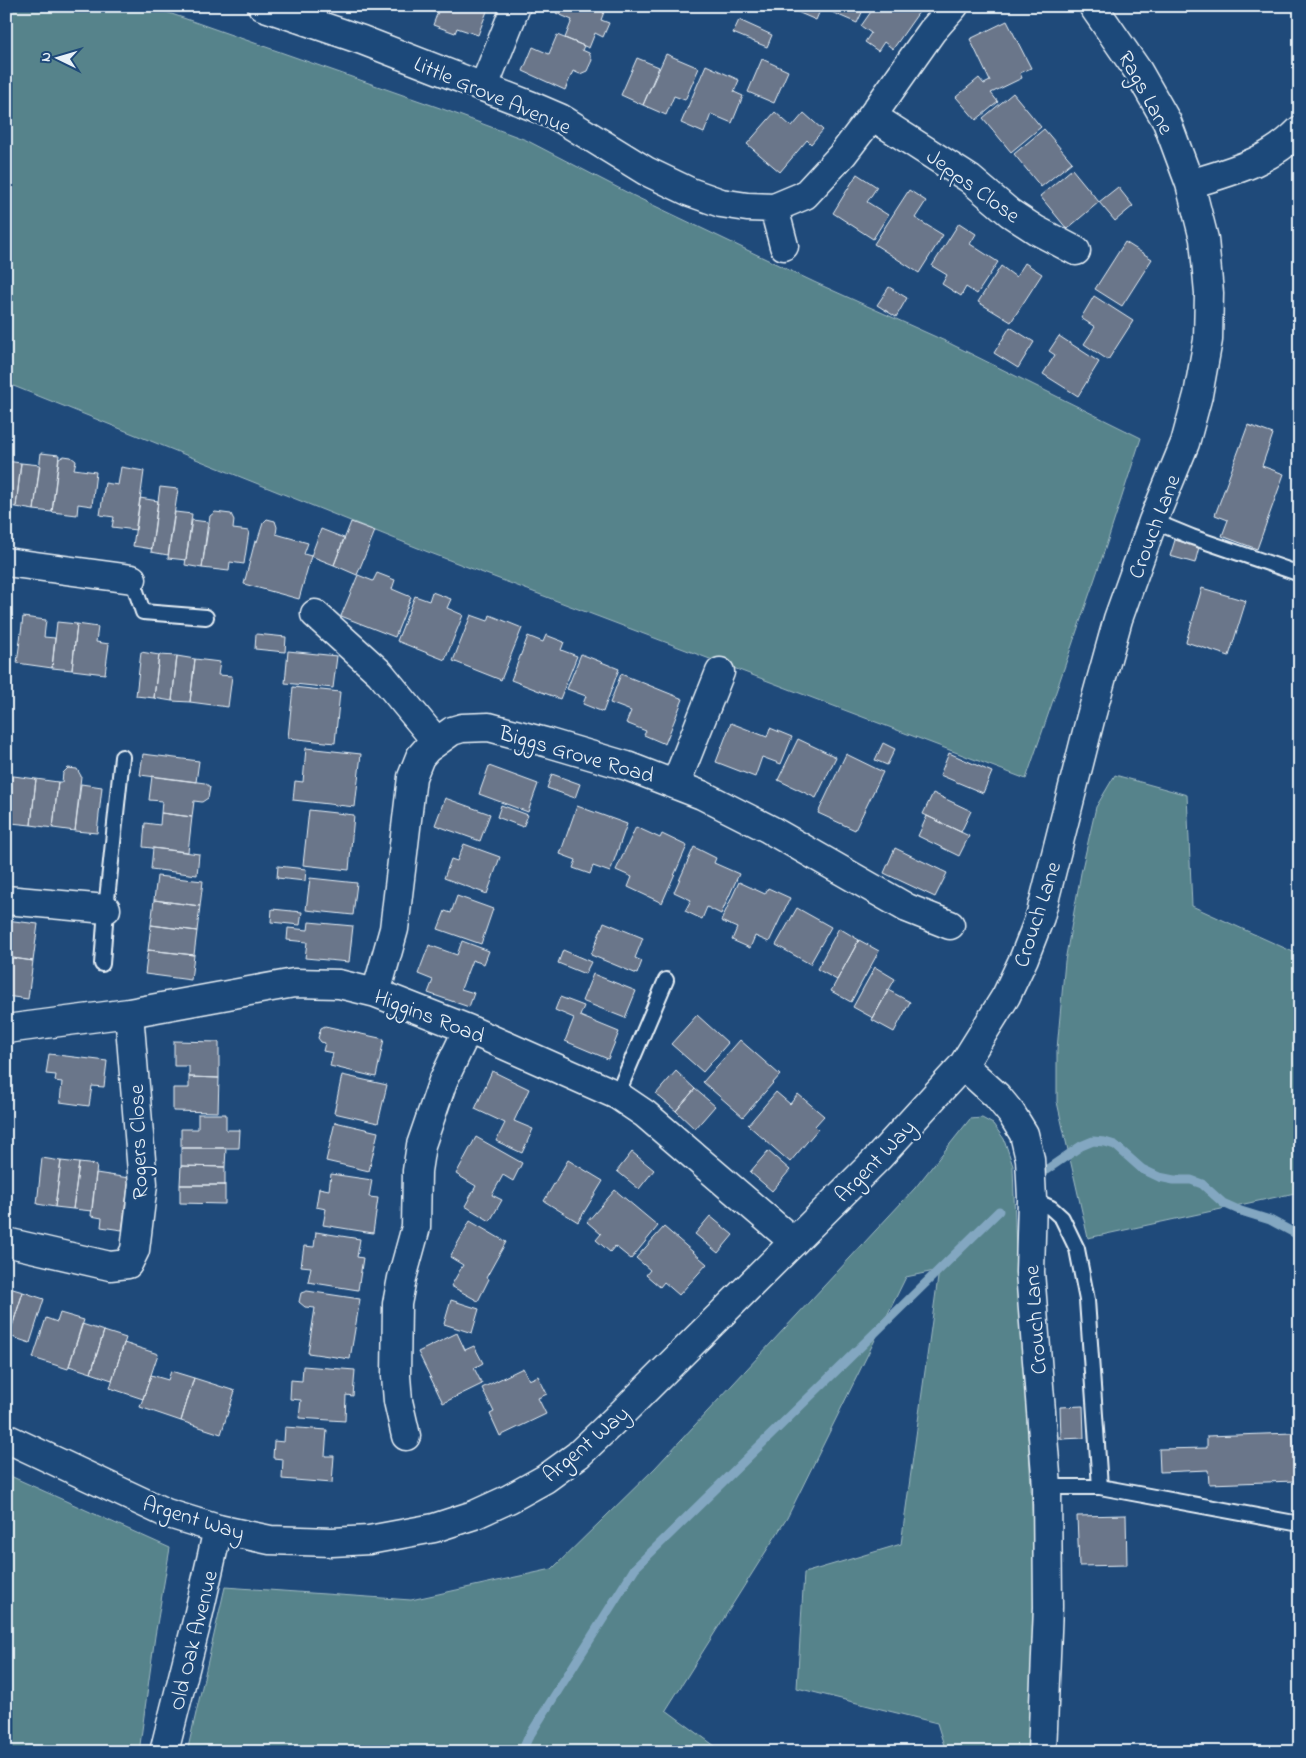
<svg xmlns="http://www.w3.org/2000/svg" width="1306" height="1758" viewBox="0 0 1306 1758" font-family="'Indie Flower',sans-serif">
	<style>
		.green { fill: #56838b; stroke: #9fbac2 }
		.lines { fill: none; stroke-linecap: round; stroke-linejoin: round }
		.stream { stroke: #83a7c1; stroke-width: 9 }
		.building { fill: #6b768a; stroke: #e8f1f8 }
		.lane-casing { stroke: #e8f1f8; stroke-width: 18 }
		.street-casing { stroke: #e8f1f8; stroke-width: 31 }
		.secondary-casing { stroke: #e8f1f8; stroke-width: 31 }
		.lane { stroke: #1f4a7a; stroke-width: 14 }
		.street { stroke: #1f4a7a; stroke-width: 28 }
		.secondary { stroke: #1f4a7a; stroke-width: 28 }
		.labels { text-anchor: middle; stroke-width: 5; stroke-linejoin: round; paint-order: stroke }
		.street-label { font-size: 22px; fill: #e8f1f8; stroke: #1f4a7a }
	</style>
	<rect width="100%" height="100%" fill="#1f4a7a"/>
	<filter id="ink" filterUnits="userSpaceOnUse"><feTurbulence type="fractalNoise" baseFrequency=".02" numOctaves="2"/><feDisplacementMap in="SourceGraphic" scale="10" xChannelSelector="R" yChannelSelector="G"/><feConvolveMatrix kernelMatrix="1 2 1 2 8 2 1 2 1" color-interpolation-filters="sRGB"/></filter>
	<g filter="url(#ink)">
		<path class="green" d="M6,6H149L440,108L526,140L632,195L814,282L945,341L1141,438L1104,552L1026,779L428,552L6,383Z
			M1115,775L1187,795L1192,906L1300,955V1201L1295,1193L1088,1238L1057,1102V1049L1065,961L1081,873L1096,807Z
			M982,1118L993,1124L1004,1139L1013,1166L1016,1253L1029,1449L1037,1608L1032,1752H946L937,1723L797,1688L804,1573L901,1544L939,1270L906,1277L787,1518L666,1710L723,1752H573L566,1748L562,1752H187L225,1587L411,1600L552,1569L655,1468L915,1188L970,1119Z
			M6,1474L170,1548L155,1636L139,1752H6Z"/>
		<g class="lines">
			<path class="stream" d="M1046,1170L1081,1146L1093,1141L1105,1142L1115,1145L1142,1169L1159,1177L1174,1180H1191L1202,1184L1223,1203L1241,1211L1270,1220L1300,1236
				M522,1752L528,1738L635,1568L999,1211"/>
		</g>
		<path class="building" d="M440,6H489L478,35L457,28L455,33L433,25Z
			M558,6H591L604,12L601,20L609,23L603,37L595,33L589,48L565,38L572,20L556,13Z
			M591,6H606L604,12Z
			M797,6H822L816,20L795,11Z
			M822,6H865L857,23L822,8Z
			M875,6H884L892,12L897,6H910L919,12L893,49L884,42L878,51L865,42L871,33L861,26Z
			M739,20L772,35L767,47L733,33Z
			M1007,21L1031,68L1020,73L1022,78L991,93L998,102L976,120L956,97L979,78L984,84L990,81L970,39Z
			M557,35L584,46L582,50L589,53L592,60L587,71L580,74L573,71L565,90L523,71L533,47L549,54Z
			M666,54L699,68L685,100L674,96L666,115L643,105Z
			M637,58L659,67L643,105L621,95Z
			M762,59L788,71L774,103L748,92Z
			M706,65L739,80L734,92L743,96L732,123L711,114L704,133L681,123Z
			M1013,93L1041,127L1011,152L983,118Z
			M775,112L792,127L804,113L823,130L811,144L807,140L780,172L747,144Z
			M1044,129L1072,162L1041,187L1014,154Z
			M1072,169L1099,202L1067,229L1040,196Z
			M857,174L877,187L867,202L888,215L873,239L833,213Z
			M1118,187L1133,206L1115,221L1099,202Z
			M909,190L926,201L915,218L943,235L919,273L874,244Z
			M959,223L976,234L970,244L998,262L977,294L966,287L961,296L942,284L947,275L932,266Z
			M1125,242L1152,259L1122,306L1095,289Z
			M1025,263L1042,274L1011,322L978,302L1001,266L1016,277Z
			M889,287L907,298L896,317L877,305Z
			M1094,296L1133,321L1108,360L1084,344L1095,327L1081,318Z
			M1010,327L1034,342L1018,368L994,353Z
			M1059,336L1099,362L1078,396L1043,374L1055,355L1049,351Z
			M1248,425L1273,434L1262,466L1284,474L1257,549L1222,536L1228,520L1215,515Z
			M41,453L59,455L52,512L34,510Z
			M64,456L71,457L76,461L74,469L96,472L92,506L78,504L77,515L52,512L59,459Z
			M6,461L21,463L16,507L6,506Z
			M21,463L40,465L34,510L16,507Z
			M121,467L144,471L136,530L112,527L114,517L100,515L105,483L118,485Z
			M160,487L178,489L168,555L151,552Z
			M140,498L158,501L152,549L133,546Z
			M175,512L192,514L186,560L168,558Z
			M215,512L231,514L234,520L233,529L249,531L244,564L230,562L229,571L202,568L210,516Z
			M267,519L275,521L277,527L276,534L308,543L304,554L311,556L299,599L244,584L255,541L257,542L263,523Z
			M192,520L208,522L202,568L185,565Z
			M351,522L375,531L357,575L334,565Z
			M321,529L344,538L334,565L311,556Z
			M1175,540L1199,547L1195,563L1170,556Z
			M377,573L395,580L392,589L411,597L395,637L341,616L358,575L373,581Z
			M1202,588L1246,601L1229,656L1186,642Z
			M432,592L451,599L447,608L463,615L445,660L397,641L415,596L429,601Z
			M471,615L488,621L490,615L522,628L501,680L453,661Z
			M23,617L46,620L44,637L55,638L52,668L17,663Z
			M57,622L77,624L72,670L52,668Z
			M77,624L98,627L96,642L109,644L105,674L72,670Z
			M256,634L286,637L285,652L255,649Z
			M546,635L564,642L561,650L577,656L560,699L511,680L528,636L543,642Z
			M288,651L337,656L333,688L285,683Z
			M141,652L159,655L154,698L136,696Z
			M581,654L619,669L603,712L583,704L586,696L567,689Z
			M159,655L177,656L172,701L154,698Z
			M177,656L195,659L190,702L172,701Z
			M195,659L220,662L218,675L232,676L228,707L190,702Z
			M621,674L683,699L665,744L644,735L646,731L626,723L631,711L610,703Z
			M293,687L340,692L335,743L288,738Z
			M731,723L767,737L770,728L792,737L781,764L762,757L755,777L716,762Z
			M798,739L836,757L816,798L778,780Z
			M883,743L895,749L887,765L875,760Z
			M306,748L361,754L355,807L293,800L295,781L303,782Z
			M949,753L992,772L983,793L940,775Z
			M143,754L199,761L196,782L140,775Z
			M846,754L883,772L855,830L818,813Z
			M489,766L538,784L528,812L479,794Z
			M68,768L77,769L81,776L75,831L53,828L58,782H62L63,773Z
			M552,774L580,784L575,798L547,788Z
			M6,775L36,779L31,825L11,823L12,810L6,809Z
			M152,776L205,783L210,787L208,798L202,802L194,801L192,817L161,813L162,801L149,800Z
			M36,779L58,782L53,828L31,825Z
			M81,784L102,787L97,833L75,831Z
			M933,793L971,811L961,832L923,814Z
			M445,798L490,814L480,841L435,825Z
			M501,805L528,815L523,827L497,817Z
			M577,806L627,824L610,872L593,866L590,874L573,868L576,860L560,854Z
			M309,810L354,815L349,870L303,865Z
			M161,813L192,817L188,852L143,847L145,823L160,825Z
			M927,816L969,836L959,856L918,836Z
			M636,827L660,838L662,834L687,846L662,903L628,887L632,877L616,870Z
			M464,844L500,857L487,894L444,878L451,859L457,861Z
			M694,847L716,858L714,863L739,874L721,914L707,907L702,919L685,911L691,900L674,892Z
			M153,848L199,854L197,875L151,869Z
			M895,848L947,873L935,897L884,873Z
			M278,866L306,869L305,881L277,878Z
			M157,876L203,881L200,906L154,900Z
			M310,878L357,883L353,915L306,910Z
			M739,882L765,894L768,888L790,898L769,942L755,936L750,948L732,940L737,928L721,921Z
			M457,896L493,909L481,944L438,929L445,911L451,913Z
			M154,900L200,906L197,931L151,925Z
			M797,908L831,927L810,964L776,945Z
			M272,909L302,912L300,925L271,922Z
			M6,920L38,924L33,961L6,957Z
			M309,922L353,926L349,962L305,958L307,942L287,940L288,928L308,930Z
			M604,922L643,938L635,958L642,961L637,974L591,955Z
			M151,925L197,931L194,955L148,950Z
			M839,928L859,940L837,980L817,969Z
			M859,940L879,951L851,1002L831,991Z
			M462,941L489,951L484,964L472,960L461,989L474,993L469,1007L428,993L433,980L418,974L429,945L457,955Z
			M148,950L194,955L191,980L145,974Z
			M563,950L591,962L585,974L558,963Z
			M6,957L33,961L28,999L6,996Z
			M875,967L895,979L873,1018L853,1007Z
			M593,974L636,991L625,1018L582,1001Z
			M888,990L910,1002L894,1032L872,1020Z
			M560,997L584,1006L580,1016L619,1032L608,1059L565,1041L574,1018L555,1010Z
			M697,1015L728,1043L703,1072L671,1044Z
			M325,1026L384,1039L376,1077L330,1066L333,1053L323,1051L325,1043L321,1042L318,1038L321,1028Z
			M740,1040L780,1075L743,1117L703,1082Z
			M174,1041L219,1042V1078L189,1077V1066H174Z
			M49,1054L107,1061L104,1087L92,1086L89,1106L60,1102L62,1082L55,1081L56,1075L46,1074Z
			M492,1071L529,1089L514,1121L533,1129L522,1153L496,1141L505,1123L475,1109Z
			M676,1071L695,1089L676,1111L656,1094Z
			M342,1075L387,1085L378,1123L334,1113Z
			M189,1077L219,1078L218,1112L173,1111V1088H189Z
			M695,1089L715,1106L695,1129L676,1111Z
			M776,1092L790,1104L798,1094L824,1116L815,1126L818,1129L790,1162L748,1125Z
			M198,1114H226V1130H240L239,1148H181V1129H198Z
			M335,1122L378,1132L369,1171L326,1161Z
			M476,1137L522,1163L513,1181L503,1175L492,1195L502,1200L490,1221L465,1206L476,1186L456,1174Z
			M181,1148H226L225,1167L181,1166Z
			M768,1151L790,1170L772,1191L750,1172Z
			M632,1152L654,1170L639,1189L617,1171Z
			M42,1158L61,1161L55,1207L37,1204Z
			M568,1160L603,1181L578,1222L544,1201Z
			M61,1161L79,1163L73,1209L55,1207Z
			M79,1163L97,1165L92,1211L73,1209Z
			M181,1166L225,1167V1185H180Z
			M96,1173L129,1178L122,1230L101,1227L102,1218L91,1216Z
			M331,1174L372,1180L369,1197L378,1198L373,1233L323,1225L326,1209L316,1207L319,1188L329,1190Z
			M180,1185H225V1204L180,1203Z
			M615,1190L658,1226L631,1259L615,1246L610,1252L596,1240L601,1234L587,1222Z
			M710,1216L733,1235L718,1253L695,1234Z
			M470,1221L506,1242L486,1278L489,1279L478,1301L451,1286L463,1265L450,1257Z
			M664,1227L707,1264L679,1295L664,1282L660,1287L646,1275L650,1270L636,1258Z
			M316,1232L360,1239L357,1257L363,1258L358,1290L308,1282L311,1267L301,1266L304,1246L314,1247Z
			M6,1287L23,1292L9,1336L6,1335Z
			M307,1291L360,1299L350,1359L308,1353L315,1308L305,1307L299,1302L301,1293Z
			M23,1292L44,1299L30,1343L9,1336Z
			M451,1300L479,1309L472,1333L444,1324Z
			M60,1313L84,1320L68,1369L33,1358L46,1318L57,1322Z
			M82,1324L104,1331L91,1373L69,1366Z
			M104,1331L126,1338L112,1380L91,1373Z
			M457,1333L465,1350L474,1346L483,1363L474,1368L482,1384L443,1403L418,1352Z
			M124,1343L158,1354L143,1399L110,1388Z
			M303,1366L355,1370L353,1396L346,1395L345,1421L299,1418L301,1400L290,1399L291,1380L302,1381Z
			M523,1368L529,1380L538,1376L547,1394L538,1398L546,1414L500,1436L490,1414L494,1412L482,1388Z
			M171,1371L194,1378L181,1421L140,1407L151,1375L168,1380Z
			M194,1378L235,1391L221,1434L181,1421Z
			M1083,1406L1084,1438L1061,1439L1060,1407Z
			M285,1427L327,1430L325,1456H334L332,1483L282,1479L283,1459L273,1458L274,1441L284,1442Z
			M1293,1433L1295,1481L1209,1484L1208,1470L1160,1472L1159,1449L1207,1448V1436Z
			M1126,1515L1127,1565L1079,1566L1077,1516Z"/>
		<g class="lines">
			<defs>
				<path id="lane" d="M1153,521L1192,537L1300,574
					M132,579L143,612L206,617
					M102,964L106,909L122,757
					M617,1095L666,980
					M1032,1199L1051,1208L1062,1218L1077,1249L1087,1300L1100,1487
					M1047,1487H1100L1300,1524"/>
				<path id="street" d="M262,6L362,40L532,106L560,118L646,171L690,192L721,203L747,207L774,208L805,195L843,154L872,116L932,31L954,6
					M484,86L516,6
					M872,116L970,179L1010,213L1036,230L1076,251
					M774,208L784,246
					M6,562L132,579
					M315,614L380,673L436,741
					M676,783L720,672
					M6,900L106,909
					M376,993L394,929L412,777L420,757L427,749L452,731L462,728L489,727L549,743L627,766L702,795L769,829L907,908L950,925
					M6,1029L129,1013L294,983L339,984L376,993L468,1029L617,1095L645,1114L794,1242
					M6,1242L110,1266L128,1264L135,1250L143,1184L129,1013
					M406,1436L398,1401L396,1376L397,1304L402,1278L416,1227L417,1171L421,1145L443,1081L468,1029
					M164,1752L197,1621L218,1529"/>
				<path id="secondary" d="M1190,184C1232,171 1268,163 1300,130
					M963,1065L997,1096L1011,1113L1024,1134L1030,1159L1032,1199L1030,1272L1047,1487L1048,1607L1042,1752
					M6,1438L166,1513L218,1529L270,1540L332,1542L369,1540L434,1528L474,1515L509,1499L545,1479L578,1455L622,1413L879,1157L963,1065L1006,996L1024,958L1040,917L1090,720L1118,619L1153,521L1185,443L1198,395L1208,340L1209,293L1204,239L1190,184L1167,122L1138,71L1093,6"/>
			</defs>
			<use href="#lane" class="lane-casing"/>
			<use href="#street" class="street-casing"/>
			<use href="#secondary" class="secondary-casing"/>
			<use href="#lane" class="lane"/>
			<use href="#street" class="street"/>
			<use href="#secondary" class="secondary"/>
		</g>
	</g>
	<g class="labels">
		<g class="street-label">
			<text transform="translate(1147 92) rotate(61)" y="8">Rags Lane</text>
			<text transform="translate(493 94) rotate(23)" y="8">Little Grove Avenue</text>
			<text transform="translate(974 185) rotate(36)" y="8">Jepps Close</text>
			<text transform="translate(1153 526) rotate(-69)" y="8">Crouch Lane</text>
			<text transform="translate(577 753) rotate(16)" y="8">Biggs Grove Road</text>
			<text transform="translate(1036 914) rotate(-72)" y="8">Crouch Lane</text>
			<text transform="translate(430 1015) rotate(21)" y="8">Higgins Road</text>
			<text transform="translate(137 1142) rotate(-92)" y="8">Rogers Close</text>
			<text transform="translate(874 1160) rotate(-46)" y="8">Argent Way</text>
			<text transform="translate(1034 1320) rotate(-94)" y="8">Crouch Lane</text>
			<text transform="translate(585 1443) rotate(-40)" y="8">Argent Way</text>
			<text transform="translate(194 1517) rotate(17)" y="8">Argent Way</text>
			<text transform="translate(192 1640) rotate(-76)" y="8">Old Oak Avenue</text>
		</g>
	</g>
	<rect width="1306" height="1758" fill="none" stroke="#1f4a7a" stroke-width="25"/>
	<rect x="12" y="12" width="1281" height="1733" fill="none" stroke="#e8f1f8" stroke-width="2" filter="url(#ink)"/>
	<g transform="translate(58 58) rotate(275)" stroke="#1f4a7a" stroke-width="4" paint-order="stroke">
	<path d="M0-4L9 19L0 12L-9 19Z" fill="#e8f1f8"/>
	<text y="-8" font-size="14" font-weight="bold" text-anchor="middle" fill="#e8f1f8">N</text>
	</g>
</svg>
